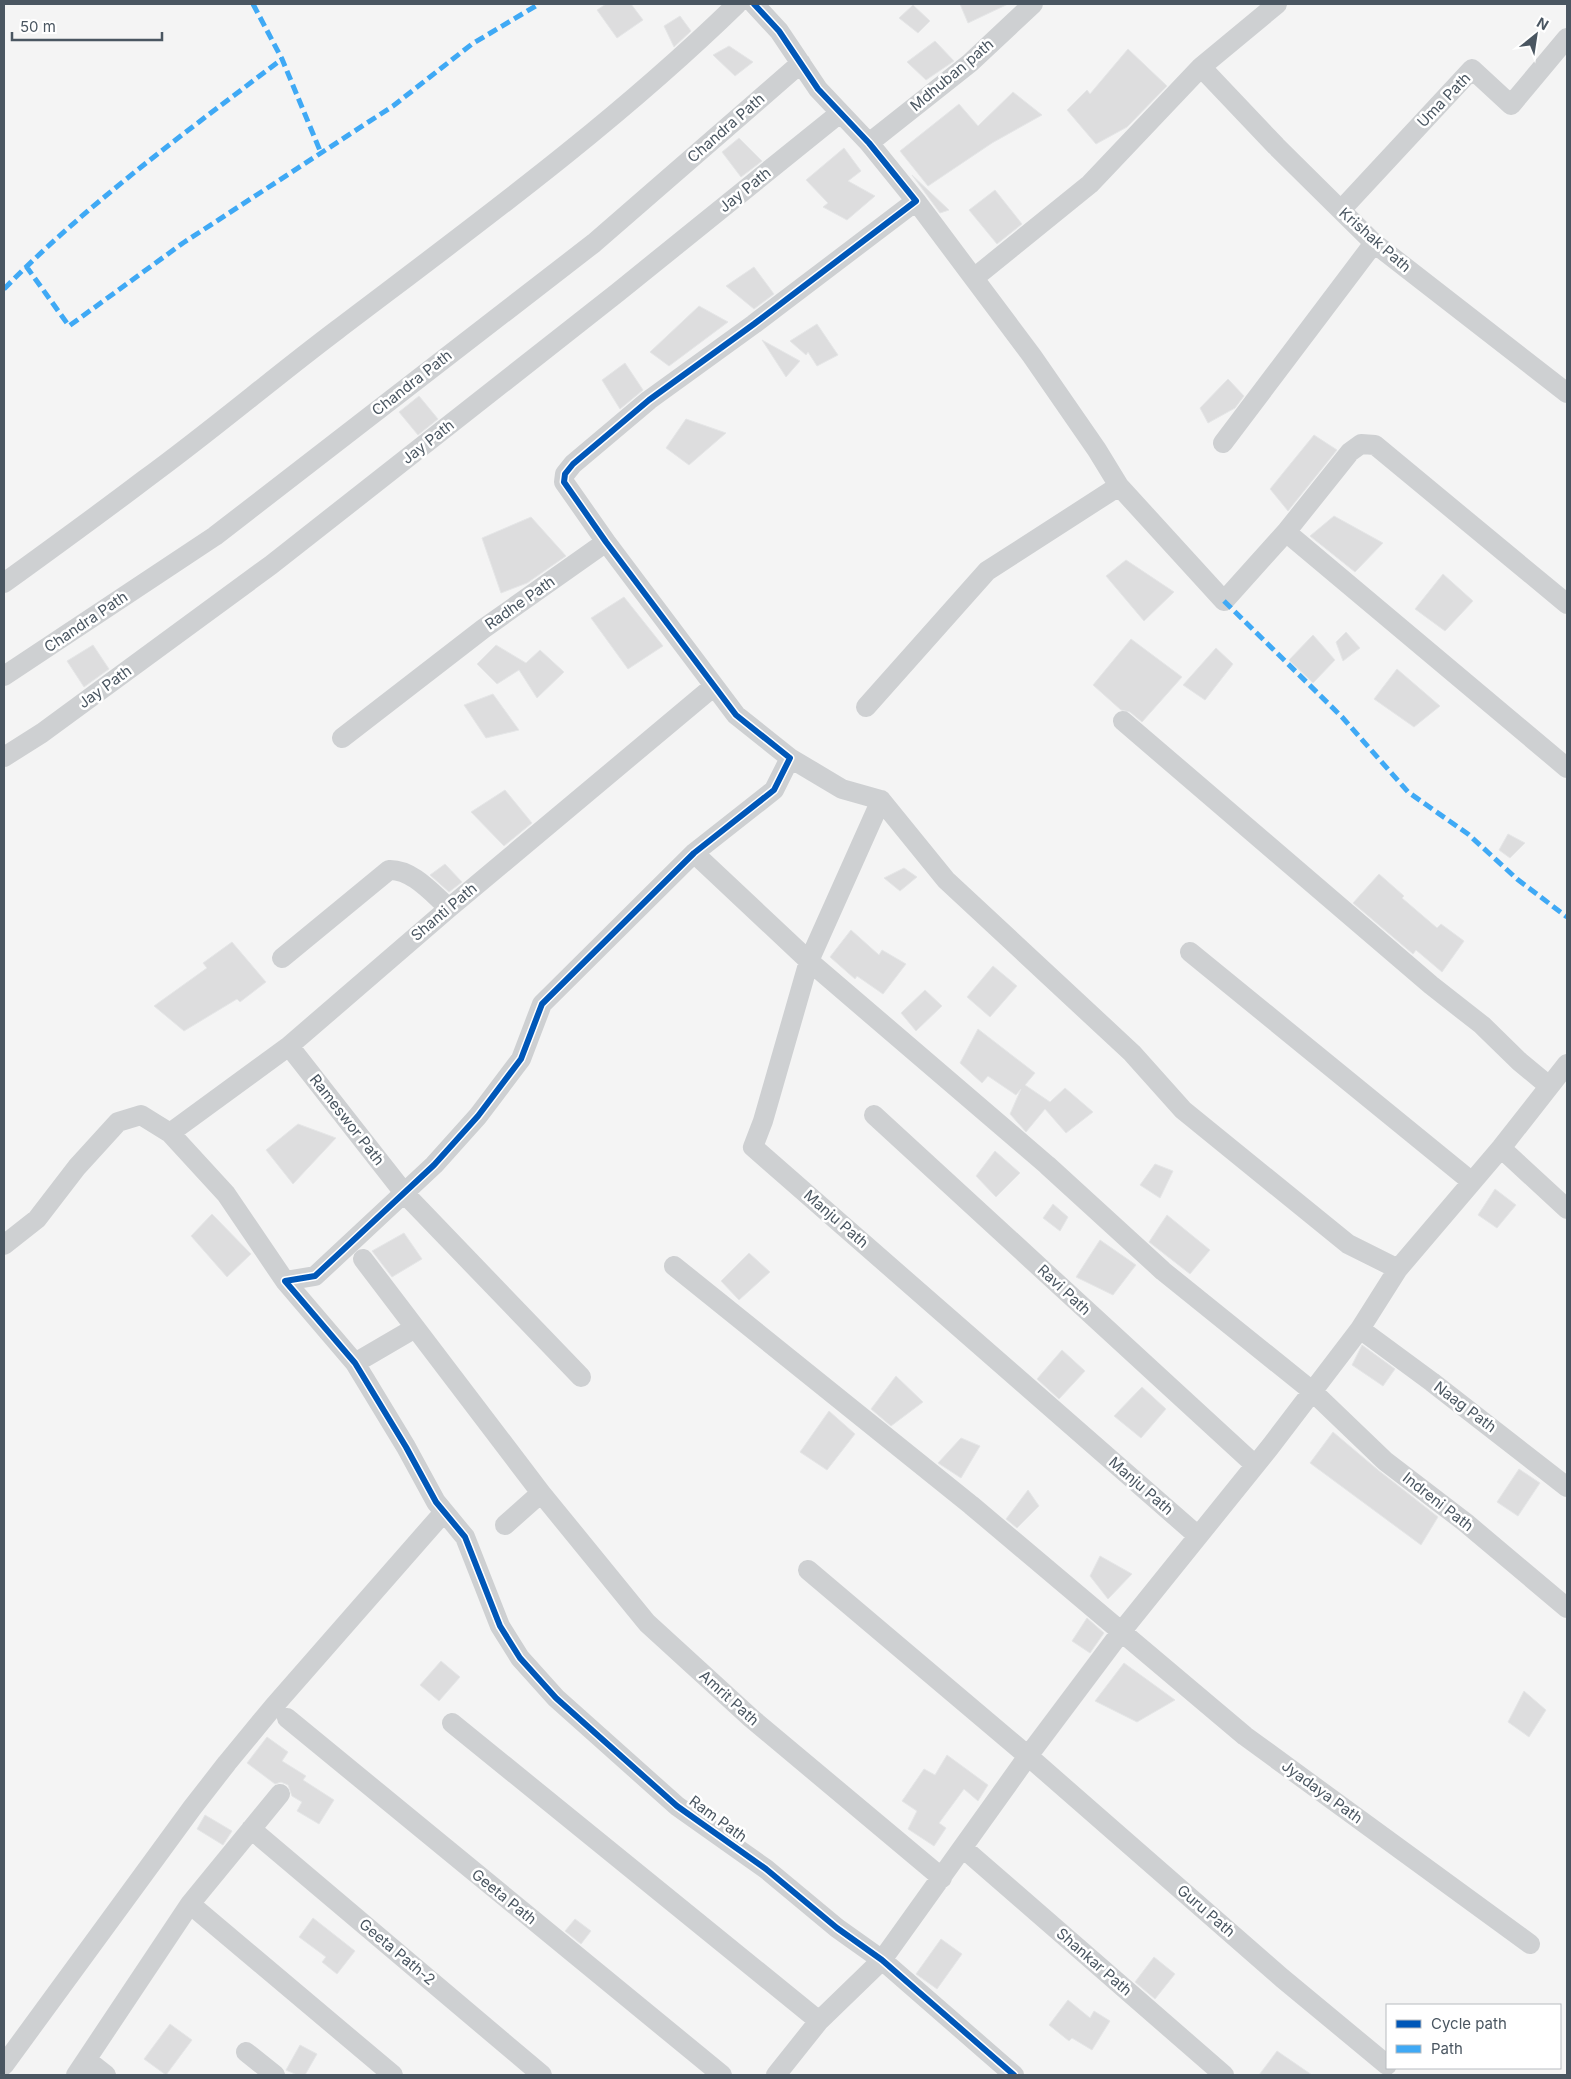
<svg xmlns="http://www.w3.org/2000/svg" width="1571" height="2079" viewBox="0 0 1571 2079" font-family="Inter,sans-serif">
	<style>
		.building { fill: #ddddde; stroke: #e5e6e7 }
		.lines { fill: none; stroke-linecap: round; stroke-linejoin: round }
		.street { stroke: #ced0d2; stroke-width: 20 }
		.quiet { stroke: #3fa9f5; stroke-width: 5; stroke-dasharray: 10 5; stroke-linecap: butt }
		.cycleway-casing { stroke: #fff; stroke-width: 9 }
		.cycleway { stroke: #0057b8; stroke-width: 6 }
		.labels { text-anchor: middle; stroke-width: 5; stroke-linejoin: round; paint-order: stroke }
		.street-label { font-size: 15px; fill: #4a5661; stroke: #fff }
	</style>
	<rect width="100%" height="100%" fill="#f4f4f4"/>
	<path class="building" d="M606,4H631L643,20L617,38L597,10Z
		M960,4H1008L968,23Z
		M913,5L930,21L918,33L899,18Z
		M680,16L691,31L674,47L664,26Z
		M935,41L954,61L926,80L907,62Z
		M729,46L753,62L735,76L713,55Z
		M1128,49L1167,86L1127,127L1096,144L1067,110L1087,90L1090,94Z
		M1013,92L1042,115L992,143L928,186L900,151L959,104L978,126Z
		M739,138L762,161L741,177L722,152Z
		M844,148L861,171L848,181L875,196L847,220L823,207L828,203L806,180Z
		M912,175L949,210L940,213Z
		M995,190L1022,224L997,244L969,210Z
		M754,267L774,294L754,309L726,286Z
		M699,306L728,322L669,366L650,352Z
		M817,324L838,355L817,366L808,352L806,355L790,341Z
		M762,340L800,361L786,377Z
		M625,363L643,390L620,409L602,380Z
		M1228,379L1244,396L1235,408L1208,423L1200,408Z
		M419,396L438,419L418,435L399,412Z
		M686,419L726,433L689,465L666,448Z
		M1314,435L1337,450L1288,511L1270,489Z
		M1334,516L1383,543L1355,572L1310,536Z
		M531,517L566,556L527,583L501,593L482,538Z
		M1126,560L1174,592L1144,621L1106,576Z
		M1443,574L1473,601L1445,631L1415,609Z
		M624,597L663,646L628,669L591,618Z
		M1346,632L1360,648L1343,661L1336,642Z
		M1313,635L1335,660L1313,683L1289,660Z
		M1131,639L1182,677L1142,722L1130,712L1121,710L1093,685Z
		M93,645L109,669L84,687L67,661Z
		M496,645L526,663L540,650L564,672L537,698L519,670L497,684L477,664Z
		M1216,648L1233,664L1205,700L1183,685Z
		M1397,669L1440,706L1414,727L1374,699Z
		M493,694L519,730L486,738L464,705Z
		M505,790L532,823L504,846L471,812Z
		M1508,834L1525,843L1510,858L1499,850Z
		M445,864L462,882L449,892L430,875Z
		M904,868L917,877L900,891L884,878Z
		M1379,874L1404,896L1402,898L1437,928L1441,924L1464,941L1442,972L1416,950L1413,954L1353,903Z
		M851,930L879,955L882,950L906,964L883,994L857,976L855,979L830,957Z
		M232,942L266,982L240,1002L237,999L184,1031L154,1006L207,968L203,963Z
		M993,966L1017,986L990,1017L967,997Z
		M925,990L942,1006L916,1031L901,1013Z
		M978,1029L1035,1073L1025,1085L1050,1102L1065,1088L1093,1112L1066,1133L1045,1109L1026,1132L1010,1114L1021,1089L1016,1095L988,1076L982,1083L960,1063Z
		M298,1124L336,1138L293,1184L266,1150Z
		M995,1151L1020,1173L996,1197L976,1176Z
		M1155,1164L1173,1171L1160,1198L1140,1185Z
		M1495,1189L1516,1205L1497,1228L1478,1215Z
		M1053,1204L1068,1217L1060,1231L1043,1218Z
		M212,1214L251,1254L227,1277L191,1236Z
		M1167,1215L1210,1250L1190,1274L1149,1242Z
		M404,1233L422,1259L392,1277L372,1251Z
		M1100,1240L1136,1265L1113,1295L1076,1277Z
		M749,1253L770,1272L739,1300L721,1281Z
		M1362,1345L1395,1369L1383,1386L1352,1365Z
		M1062,1350L1085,1371L1059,1399L1037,1379Z
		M896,1376L923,1402L891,1426L871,1409Z
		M1142,1387L1166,1409L1141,1438L1114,1416Z
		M829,1411L855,1434L827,1470L800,1452Z
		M1333,1432L1378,1470L1438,1517L1421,1545L1310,1463Z
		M961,1438L980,1446L961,1478L938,1463Z
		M1519,1469L1540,1483L1518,1516L1497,1502Z
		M1028,1490L1039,1506L1017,1528L1006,1519Z
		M1100,1556L1132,1574L1108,1599L1090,1576Z
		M1087,1618L1104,1633L1090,1653L1072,1641Z
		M441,1661L460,1677L439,1701L420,1685Z
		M1124,1663L1175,1700L1137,1722L1095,1701Z
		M1524,1691L1546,1710L1529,1737L1508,1722Z
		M267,1737L288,1752L282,1761L306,1776L303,1780L334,1800L319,1824L297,1811L302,1802L292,1796L288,1785L281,1782L275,1784L247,1763Z
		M947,1755L988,1785L978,1801L964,1789L939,1823L946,1828L934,1846L908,1829L917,1811L902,1801L924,1769L935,1775Z
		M205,1815L232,1831L223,1845L197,1829Z
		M313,1918L355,1951L337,1974L322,1962L326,1957L299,1937Z
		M575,1919L591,1931L581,1944L565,1931Z
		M941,1939L962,1954L937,1989L916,1974Z
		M1154,1957L1175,1974L1155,1999L1135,1982Z
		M1068,2000L1090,2018L1094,2011L1110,2021L1092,2050L1072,2038L1069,2041L1049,2025Z
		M170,2024L192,2040L166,2075L144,2059Z
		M300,2045L317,2054L305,2075H297L286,2070Z
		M1277,2051L1312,2075H1259Z"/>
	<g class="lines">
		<path class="street" d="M754,4L779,31L818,89L869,143L916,201L754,324L649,400L573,464L565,474L564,482L606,542L736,715L790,758L774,790L694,853L542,1004L521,1059L478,1116L434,1165L315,1276L285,1281L355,1363L406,1447L436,1502L465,1537L500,1626L520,1658L556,1698L677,1806L766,1869L837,1928L882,1960L1014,2075
			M1201,67L1276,146L1374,243L1567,393
			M869,143L970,63L1033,4
			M916,201L1032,356L1097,450L1119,486L1224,601L1286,532L1350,452L1361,444L1375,445L1567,604
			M1341,210L1472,69L1511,105L1567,38
			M974,278L1090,184L1201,67L1277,4
			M1223,443L1374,243
			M1286,532L1567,768
			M4,583C51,549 98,515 144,480C210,432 272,379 337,330C474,226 614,124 737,4
			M4,676L215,536L594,243L801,63
			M866,707L987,571L1119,486
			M1123,721L1431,985L1482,1025L1520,1062L1549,1086
			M342,738L483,629L606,542
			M4,757L42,733L271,565L617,293L840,113
			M790,758L842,789L881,800L946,880L1132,1053L1183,1110L1348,1244L1398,1269
			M881,800L809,961L763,1121L753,1147L1198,1536
			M694,853L809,961L1047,1165L1163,1271L1312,1391L1385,1461L1466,1523L1567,1608
			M1190,952L1472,1182
			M282,958L389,870C412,869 432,893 449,908
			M289,1046L405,1194L581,1377
			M874,1115L1255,1465
			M170,1133L289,1046L449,908L713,687
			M1501,1148L1567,1209
			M4,1245L37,1219L77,1167L118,1122L141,1115L170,1133L226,1194L285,1281
			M363,1259L541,1493L505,1525
			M674,1266L971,1505L1245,1736L1530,1944
			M1360,1329L1432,1382L1567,1487
			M355,1363L415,1328
			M541,1493L647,1623L751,1718L942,1878
			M808,1570L1028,1756L1282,1978L1387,2065
			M287,1718L722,2075
			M452,1723L819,2021
			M251,1829L542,2075
			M963,1848L1224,2075
			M190,1904L393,2075
			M246,2052L275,2075
			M87,2060L106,2075
			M4,2065L192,1808L227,1763L274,1706L444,1512
			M76,2075L190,1904L280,1794
			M776,2075L819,2021L882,1960L1028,1756L1121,1632L1270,1447L1360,1329L1398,1269L1501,1148L1567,1064"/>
		<path class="quiet" d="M253,4L282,59L321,153
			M26,266L69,326L183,243L393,106L472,44L539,4
			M4,289C88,203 186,132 282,59
			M1224,601L1342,717L1408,792L1468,834L1517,879L1567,917"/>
		<defs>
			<path id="cycleway" d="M754,4L779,31L818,89L869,143L916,201L754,324L649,400L573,464L565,474L564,482L606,542L736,715L790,758L774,790L694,853L542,1004L521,1059L478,1116L434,1165L315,1276L285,1281L355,1363L406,1447L436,1502L465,1537L500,1626L520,1658L556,1698L677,1806L766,1869L837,1928L882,1960L1014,2075"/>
		</defs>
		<use href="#cycleway" class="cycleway-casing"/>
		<use href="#cycleway" class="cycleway"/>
	</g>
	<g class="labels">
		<g class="street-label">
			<text transform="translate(952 75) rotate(-40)" y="5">Mdhuban path</text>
			<text transform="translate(1444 100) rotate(-46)" y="5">Uma Path</text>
			<text transform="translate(726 128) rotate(-41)" y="5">Chandra Path</text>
			<text transform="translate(745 190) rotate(-39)" y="5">Jay Path</text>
			<text transform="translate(1375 240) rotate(41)" y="5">Krishak Path</text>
			<text transform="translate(412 383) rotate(-38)" y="5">Chandra Path</text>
			<text transform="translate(428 442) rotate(-38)" y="5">Jay Path</text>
			<text transform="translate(520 603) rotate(-35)" y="5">Radhe Path</text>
			<text transform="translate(86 622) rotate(-34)" y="5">Chandra Path</text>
			<text transform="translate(105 687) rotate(-36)" y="5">Jay Path</text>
			<text transform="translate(444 912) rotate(-40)" y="5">Shanti Path</text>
			<text transform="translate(347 1120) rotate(52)" y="5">Rameswor Path</text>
			<text transform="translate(836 1219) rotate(41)" y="5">Manju Path</text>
			<text transform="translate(1064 1290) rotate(43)" y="5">Ravi Path</text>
			<text transform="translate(1465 1407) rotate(37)" y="5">Naag Path</text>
			<text transform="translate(1141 1486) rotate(41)" y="5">Manju Path</text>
			<text transform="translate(1438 1502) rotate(38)" y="5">Indreni Path</text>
			<text transform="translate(729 1698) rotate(42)" y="5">Amrit Path</text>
			<text transform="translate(1322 1792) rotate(36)" y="5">Jyadaya Path</text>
			<text transform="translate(718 1819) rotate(36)" y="5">Ram Path</text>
			<text transform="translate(504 1897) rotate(39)" y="5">Geeta Path</text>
			<text transform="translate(1206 1911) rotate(41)" y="5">Guru Path</text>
			<text transform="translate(397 1952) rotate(40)" y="5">Geeta Path-2</text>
			<text transform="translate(1094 1962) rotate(41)" y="5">Shankar Path</text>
		</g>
	</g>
	<rect width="1571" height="2079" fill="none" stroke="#4a5661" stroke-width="10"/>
	<rect x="1386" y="2004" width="175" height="65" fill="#ffffff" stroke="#b7bbc0"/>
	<rect x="1396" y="2020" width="25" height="8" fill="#0057b8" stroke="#b7bbc0"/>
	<text x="1431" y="2029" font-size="15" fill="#4a5661">Cycle path</text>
	<rect x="1396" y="2045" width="25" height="8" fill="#3fa9f5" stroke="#b7bbc0"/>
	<text x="1431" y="2054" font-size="15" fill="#4a5661">Path</text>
	<g transform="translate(1536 35) rotate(30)" stroke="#ffffff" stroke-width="4" paint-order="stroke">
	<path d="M0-4L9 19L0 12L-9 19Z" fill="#4a5661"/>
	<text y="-8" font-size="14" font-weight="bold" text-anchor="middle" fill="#4a5661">N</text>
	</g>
	<path d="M12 32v8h150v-8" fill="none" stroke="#4a5661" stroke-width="2.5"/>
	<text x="20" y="32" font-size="15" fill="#4a5661" stroke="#ffffff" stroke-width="4" paint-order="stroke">50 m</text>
</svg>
